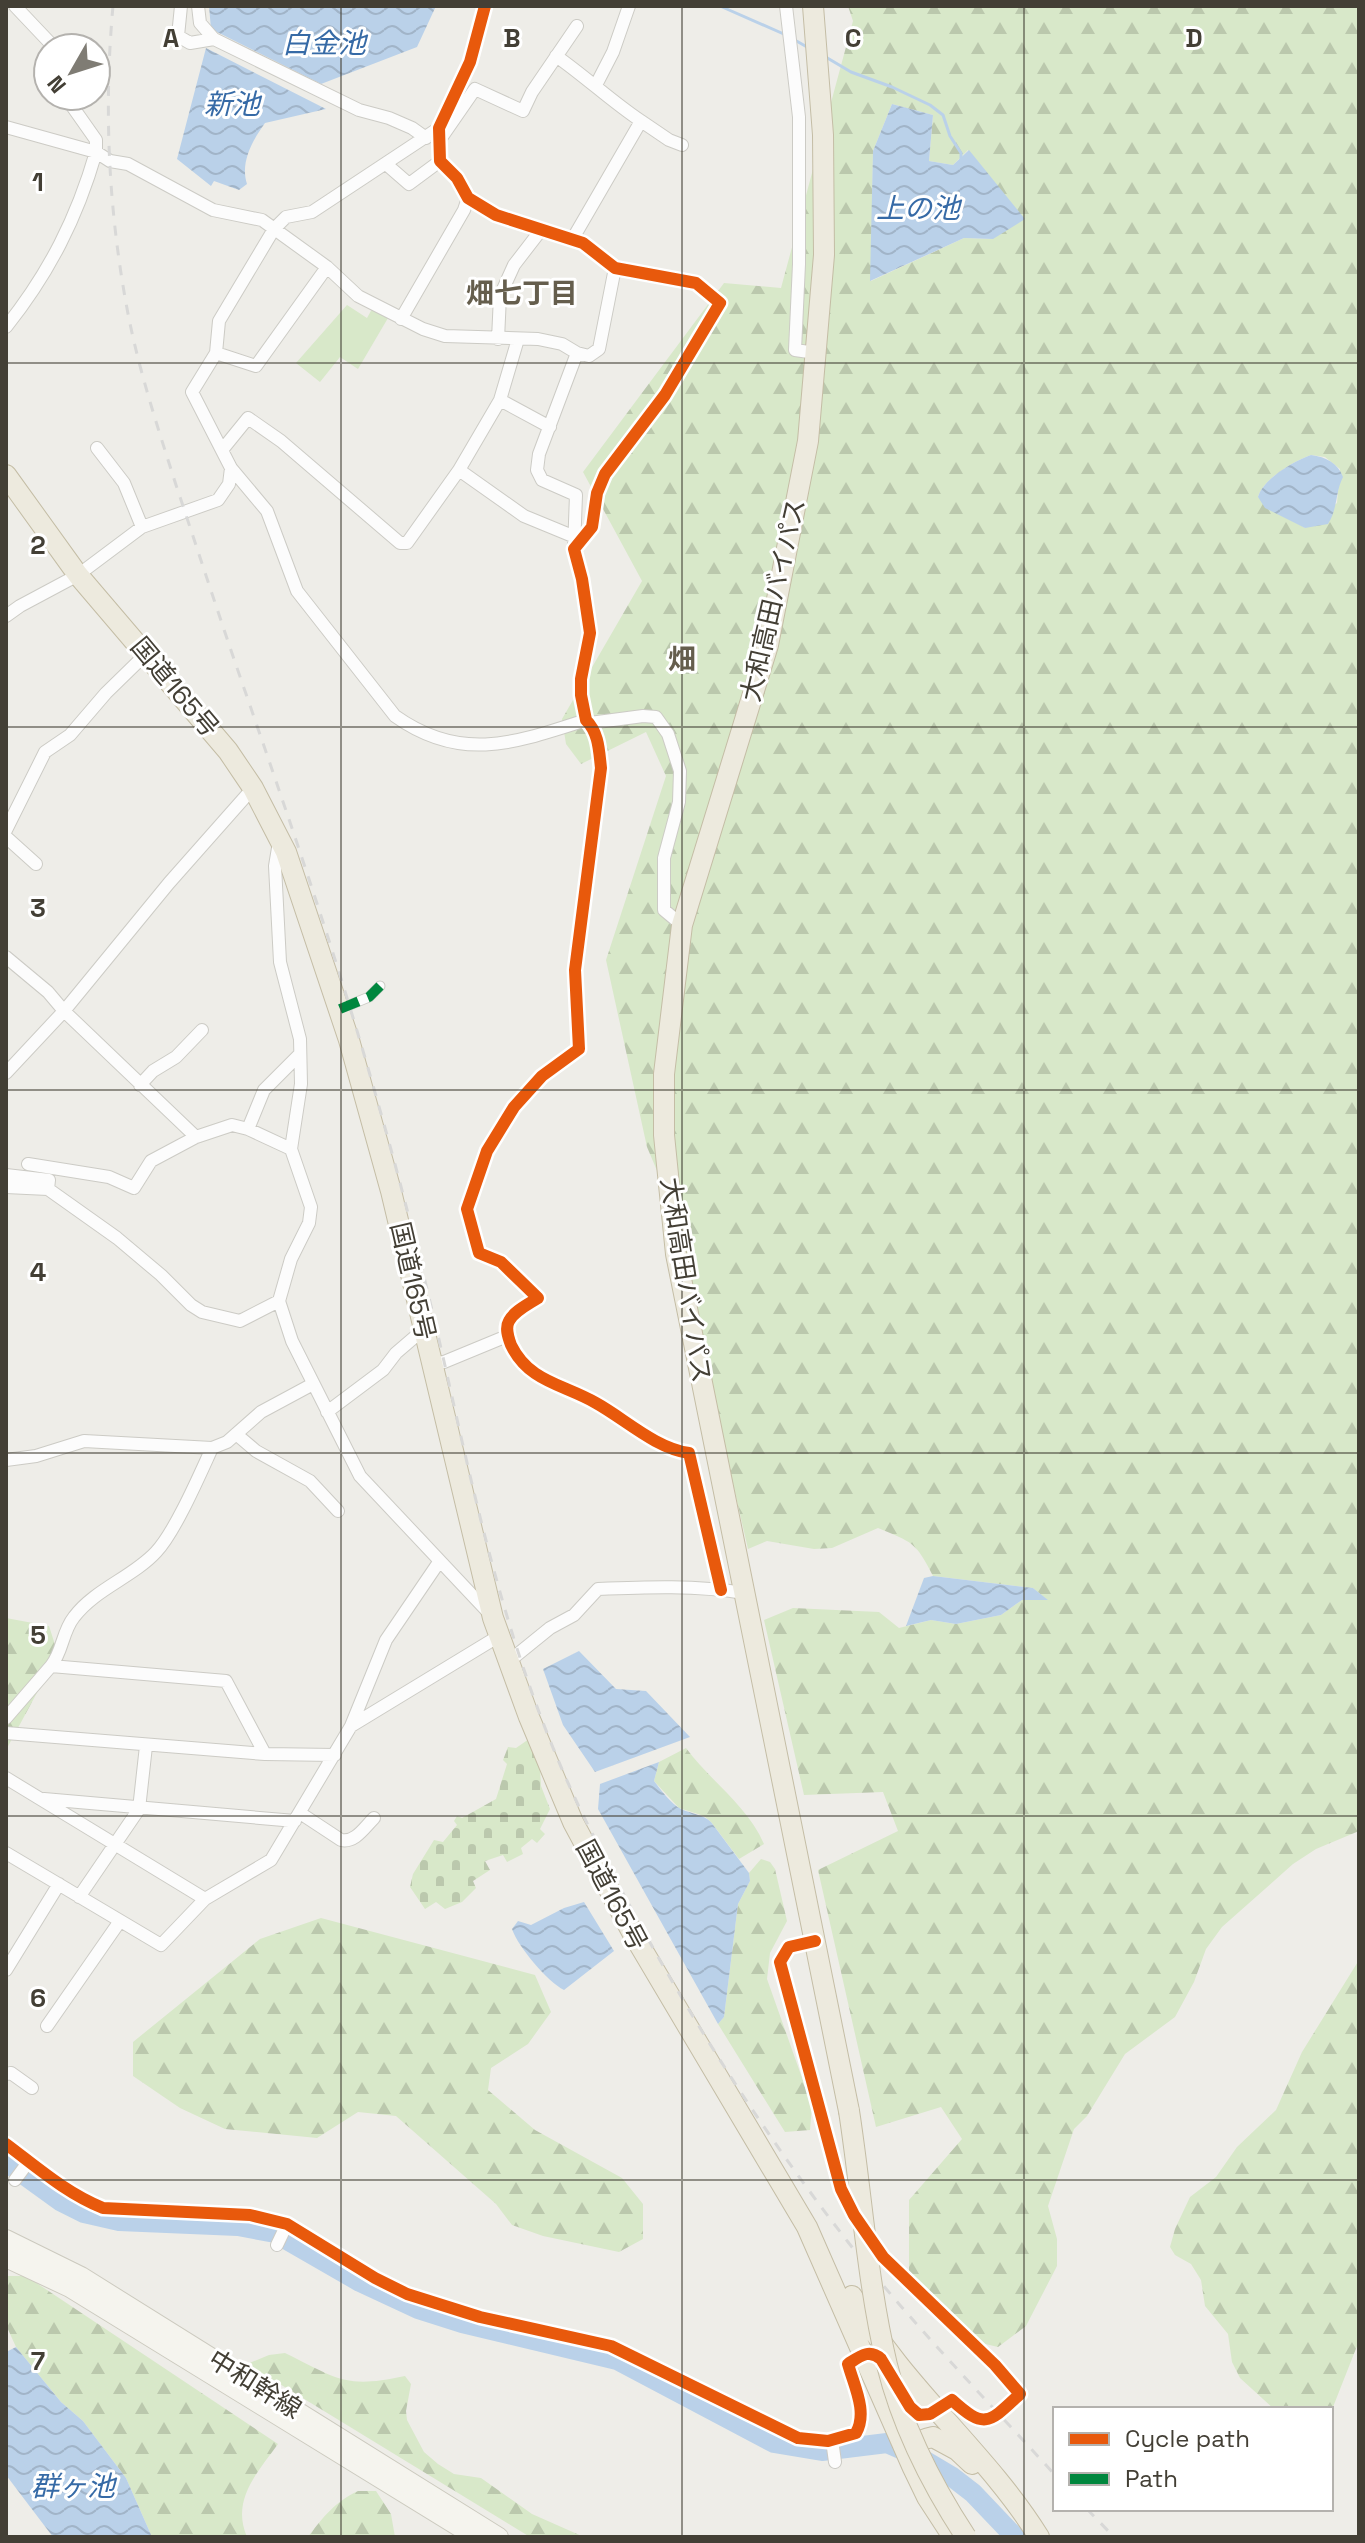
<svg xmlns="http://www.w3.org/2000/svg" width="1365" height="2543" viewBox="0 0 1365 2543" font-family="'Space Grotesk','Noto Sans JP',sans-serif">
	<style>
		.forest { fill: url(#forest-firs); fill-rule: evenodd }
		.cemetery { fill: url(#cemetery-stones) }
		.park { fill: #d8e8c9 }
		.water { fill: url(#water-waves) }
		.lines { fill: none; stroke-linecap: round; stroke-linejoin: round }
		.stream { stroke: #bad1e9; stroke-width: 3 }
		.river { stroke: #bad1e9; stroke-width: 20 }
		.minor-tunnel { stroke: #cccac4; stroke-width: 12; stroke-dasharray: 12 6; stroke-linecap: butt }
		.pedestrian-casing { stroke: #cccbc5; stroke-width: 11 }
		.minor-casing { stroke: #cccbc5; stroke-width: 14 }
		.secondary-casing { stroke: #cccabf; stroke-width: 20 }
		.trunk-casing { stroke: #c4bda5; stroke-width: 22 }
		.pedestrian { stroke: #fcfcfc; stroke-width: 9 }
		.minor { stroke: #fcfcfc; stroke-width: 12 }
		.secondary { stroke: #f5f4ee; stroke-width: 18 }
		.trunk { stroke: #edeade; stroke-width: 20 }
		.rail { stroke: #d8d8d7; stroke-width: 3; stroke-dasharray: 10 10; stroke-linecap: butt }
		.trunk-bridge-casing { stroke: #c4bda5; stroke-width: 22; stroke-linecap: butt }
		.trunk-bridge { stroke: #edeade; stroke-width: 20 }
		.quiet { stroke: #00873e; stroke-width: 10; stroke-dasharray: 20 10; stroke-linecap: butt }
		.cycleway-casing { stroke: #fff; stroke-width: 17 }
		.cycleway { stroke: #e8590c; stroke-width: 12 }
		.grid { fill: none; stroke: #433f35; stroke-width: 2; stroke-opacity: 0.55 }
		.labels { text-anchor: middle; stroke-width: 6; stroke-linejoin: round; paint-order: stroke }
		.street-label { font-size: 26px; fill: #433f35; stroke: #fff }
		.water-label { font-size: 28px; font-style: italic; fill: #366aa6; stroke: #fff }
		.neighbourhood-label { font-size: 28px; font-weight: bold; fill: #655e4d; stroke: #fff }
		.grid-label { font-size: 26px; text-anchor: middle; font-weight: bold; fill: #433f35; stroke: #fff; stroke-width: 6; stroke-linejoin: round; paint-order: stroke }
	</style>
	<defs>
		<pattern id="forest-firs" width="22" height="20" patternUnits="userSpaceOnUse" patternTransform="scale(2)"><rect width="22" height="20" fill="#d8e8c9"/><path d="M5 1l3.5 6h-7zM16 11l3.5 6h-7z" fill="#bbc8ad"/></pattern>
		<pattern id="cemetery-stones" width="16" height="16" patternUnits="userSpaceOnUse" patternTransform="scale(2)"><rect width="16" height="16" fill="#d8e8c9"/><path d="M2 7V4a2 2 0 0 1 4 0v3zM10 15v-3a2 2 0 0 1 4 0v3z" fill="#bbc8ad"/></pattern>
		<pattern id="water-waves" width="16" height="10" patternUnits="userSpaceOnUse" patternTransform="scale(2)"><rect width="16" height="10" fill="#bad1e9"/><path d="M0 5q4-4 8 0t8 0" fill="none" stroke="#a1b4c8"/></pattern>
	</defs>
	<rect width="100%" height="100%" fill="#eeede8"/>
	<path class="forest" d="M848,6H1359V1831L1316,1849L1293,1864L1222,1927L1206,1949L1194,1982L1175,2017L1125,2054L1087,2116L1074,2129L1048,2206L1057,2239V2266L1026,2326L998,2347L981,2343L909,2271V2200L962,2139L941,2107L876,2127L818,1870L898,1831L883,1792L804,1795L764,1620L793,1608L879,1612L899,1628L931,1620L956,1624L1001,1615L1022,1600L1046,1599L1033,1588L933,1576C916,1542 912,1542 878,1528L832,1548L814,1549L767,1541L748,1549L715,1405L682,1230L647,1147L606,960L666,776L646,732L581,764L566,744L562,719L642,581L583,472L724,283L781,288L853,21ZM892,104L933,115L929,161L953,165L968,150L993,239L964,238L871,281L873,151ZM1311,455L1325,457L1340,469L1337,503L1305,528L1258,497C1263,479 1294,461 1311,455Z
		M6,1618L49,1626L58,1654L6,1750Z
		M686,1748C711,1782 747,1805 764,1844L739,1859L711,1822L704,1816L679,1808L654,1781L659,1762Z
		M761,1859L770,1862L775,1869L787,1921L770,1953L767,1979L812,2106L810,2130L785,2132L718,2024L724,2017L738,1904L750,1881L749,1873Z
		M321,1918L535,1975L551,2012L528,2044L491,2068L488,2090L535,2130L622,2178L643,2204V2239L619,2252L543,2236L512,2225L496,2204L396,2116L358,2112L317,2138L225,2129L180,2108L133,2076V2042L260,1939Z
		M1359,1960V2341L1333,2407L1330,2409H1274L1240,2378L1232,2362L1228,2334L1205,2306L1201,2280L1191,2264L1175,2255L1170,2247L1175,2229L1190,2197L1216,2177L1237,2147L1276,2110L1302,2052Z
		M8,2276H26L278,2444C257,2473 231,2500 247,2537H152L126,2478L83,2421L61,2402L16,2347L6,2325Z
		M285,2353C338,2379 345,2389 405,2376L411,2384L406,2411L407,2420L424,2452L438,2464L454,2474L481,2478L532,2514L584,2537H530L247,2364L269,2355Z
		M358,2491H376L391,2514L395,2537H308C323,2517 335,2502 358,2491Z"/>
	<path class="cemetery" d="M529,1739L540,1768L541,1786L550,1809L540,1829L545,1834L537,1843L532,1839L521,1848L523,1854L507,1862L503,1855L485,1861L490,1870L473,1881L476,1888L462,1902L445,1909L436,1902L425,1909L410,1887L413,1874L434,1840L443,1842L457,1825L454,1821L457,1816L462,1818L496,1799L507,1764L503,1760L508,1747L516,1748Z"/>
	<path class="park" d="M347,305L367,318L372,309L388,318L358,369L340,357L320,382L296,363Z"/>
	<path class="water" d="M209,6H436L417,47L321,84L211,29Z
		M206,48L326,109L265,123C252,141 240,163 247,184L239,190L214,181L211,186L177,159Z
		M892,104L933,115L929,161L953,165L969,150L1025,219L993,239L964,238L870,281L873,151Z
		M1311,455C1326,457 1338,463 1343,477C1335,493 1338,508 1328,524L1305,528L1265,508L1258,497C1263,479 1294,461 1311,455Z
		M933,1576L1033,1588L1048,1600H1022L1001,1615L956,1624L931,1620L906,1626L924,1578Z
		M579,1651L616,1689L646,1691L690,1737L595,1772L563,1725L543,1669Z
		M659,1762L654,1781C661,1790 671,1804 681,1809C692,1814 702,1814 711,1822L749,1873L750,1881L738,1904L724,2017L718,2024L598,1809L600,1784Z
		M584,1902L614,1951L564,1990C548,1982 518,1947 512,1929L518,1921L531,1925L564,1908Z
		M16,2347L61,2402L83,2421L126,2478L152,2537H53L6,2475V2352Z"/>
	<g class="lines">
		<path class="stream" d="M720,6L786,35
			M793,39L807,47
			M824,56L851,72L892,87L930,105L943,115L950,136L961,153V162"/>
		<path class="river" d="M6,2162L60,2201L84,2213L119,2221L238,2226L275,2233L360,2282L418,2309L462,2323L617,2360L774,2443L822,2451L887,2443L919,2457L951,2476L973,2493L1015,2537"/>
		<path class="minor-tunnel" d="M989,2420L1011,2402"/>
		<defs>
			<path id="pedestrian" d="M340,1009L369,997L380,986"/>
			<path id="minor" d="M15,6L51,44L52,48
				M181,6L178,36L190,43L214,39
				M198,6L200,23L214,39L359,110L389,118L412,128L426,138
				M485,6L470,62L439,128L440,161L457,178L468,198L496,215L583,243L615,268L696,283L720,303L665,395L605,474L597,493L592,527L574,549L582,579L590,633L581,679V695L586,720C599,733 599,751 601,768L575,970L579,1049L542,1076L514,1107L487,1151L467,1209L479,1253L501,1262L538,1298C529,1304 514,1311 509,1321C505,1328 508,1337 511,1345C529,1382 563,1384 596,1403C625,1419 655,1448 689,1453L721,1590
				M786,6L799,117V264L795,350L816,353
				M556,56C586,77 611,101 641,121L572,240
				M596,85L613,52L629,6
				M641,121L669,140L682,145
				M6,127L96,152L110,161L128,164L213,210L262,220L327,267L358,296L423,329L445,336L538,339L562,344L577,353L589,356L599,349L615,268
				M439,128L312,212L286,217L274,229L219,321L216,353L192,392L231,468L267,511L297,591L395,716C461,763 515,743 586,720
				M439,141L475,89L523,111L532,92L577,26
				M386,164L409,184L440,161
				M401,319L464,210L468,198
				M6,327C49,273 77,218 96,152V140L65,96
				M498,339L500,296L514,265L541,230
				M216,353L256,366L327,267
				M500,400L550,427
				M97,448L124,483L142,527
				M222,450L248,418L281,441L400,543H407L459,470L500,400L518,339
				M459,470L524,516L575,537
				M574,549L576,495L542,480L537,470L539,454L577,353
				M6,616L20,606L78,575L142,527L218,500L229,484L231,468
				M590,723L643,716L656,717L668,734L680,771L679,802L664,858V910L682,925
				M6,830L45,752L70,735L106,693L147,653
				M6,837L36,864
				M279,842L275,866L280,962L300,1039L301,1084L291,1149L311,1207L309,1223L291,1259L279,1301L292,1341L360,1476L488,1612
				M6,957L48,992L64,1011L196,1137L232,1125L248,1129L264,1090L300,1054
				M6,1073L64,1011L169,883L253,788
				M140,1085L153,1071L176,1057L202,1030
				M248,1129L291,1149
				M28,1164L109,1177L134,1188L151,1161L196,1137
				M6,1175L49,1180L48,1189
				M6,1187L48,1189L117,1238L161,1275L191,1305L202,1312L240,1321L279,1301
				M432,1364L444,1362L507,1336
				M327,1412L383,1370L396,1353L424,1329
				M236,1434L256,1451L310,1481L338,1511
				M6,1460L36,1456L84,1441L212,1448L227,1442L261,1412L313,1384
				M439,1562L386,1640L351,1726L499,1636
				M508,1662L550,1628L574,1615L598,1589C647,1587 696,1585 744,1593
				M51,1666C63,1651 62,1632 74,1617C95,1589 133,1577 156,1552C175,1532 200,1474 212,1448
				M6,1718L51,1666L226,1681L265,1754
				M6,1733L265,1754L335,1755
				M6,1778L205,1899
				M44,1799L295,1821
				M300,1813L341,1840C355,1843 364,1828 374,1818
				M6,1853L161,1945L205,1899L271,1860L351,1726
				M79,1897L139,1809L146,1746
				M815,1941L789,1947L780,1962L841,2189L854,2215L883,2257L995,2365L1020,2394L1011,2402
				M6,1970L59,1884
				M47,2026L120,1921
				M6,2074L11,2073L32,2088
				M6,2144C38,2168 66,2193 103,2208L250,2215L287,2224L375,2278L407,2294L480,2317L611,2346L798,2438L828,2441L856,2433C868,2412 854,2386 848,2364L865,2354H869
				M15,2180L29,2161
				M277,2245L287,2224
				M902,2394L910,2407L919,2415L930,2414L952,2400C963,2410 972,2422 989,2420
				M832,2440L835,2462"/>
			<path id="secondary" d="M6,2239L81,2276L499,2537
				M6,2258L70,2288L475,2537"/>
			<path id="trunk" d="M813,6L823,135L824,255L808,441L768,645L682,925L664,1074V1135L676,1254L849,2111
				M6,475L78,575L228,751L253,788L286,852L349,1040L391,1191L493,1618L529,1717L573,1822L633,1934L807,2227L913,2468L927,2497L953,2537
				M852,2296C901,2386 985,2450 1039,2537
				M912,2460C912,2444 918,2440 933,2437L957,2450L972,2464"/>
		</defs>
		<use href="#pedestrian" class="pedestrian-casing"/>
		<use href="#minor" class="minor-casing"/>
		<use href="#secondary" class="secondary-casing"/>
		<use href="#trunk" class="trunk-casing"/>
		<use href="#pedestrian" class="pedestrian"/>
		<use href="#minor" class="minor"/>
		<use href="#secondary" class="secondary"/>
		<use href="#trunk" class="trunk"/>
		<path class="rail" d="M113,6C104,105 108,204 126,303C137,365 157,425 176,485C199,554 221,622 245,691C292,827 339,964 378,1103C404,1194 427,1286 448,1379C482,1531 515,1676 584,1817C658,1967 745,2110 848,2242C912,2324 985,2398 1055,2475
			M1087,2509L1114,2537"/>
		<defs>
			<path id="trunk-bridge" d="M849,2111C862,2195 867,2281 887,2365C902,2426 932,2485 966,2537"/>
		</defs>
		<use href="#trunk-bridge" class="trunk-bridge-casing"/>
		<use href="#trunk-bridge" class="trunk-bridge"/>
		<path class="quiet" d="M340,1009L369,997L380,986"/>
		<defs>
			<path id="cycleway" d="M485,6L470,62L439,128L440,161L457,178L468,198L496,215L583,243L615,268L696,283L720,303L665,395L605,474L597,493L592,527L574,549L582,579L590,633L581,679V695L586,720C599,733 599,751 601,768L575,970L579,1049L542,1076L514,1107L487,1151L467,1209L479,1253L501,1262L538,1298C529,1304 514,1311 509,1321C505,1328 508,1337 511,1345C529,1382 563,1384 596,1403C625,1419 655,1448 689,1453L721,1590
				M6,2144C38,2168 66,2193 103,2208L250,2215L287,2224L375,2278L407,2294L480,2317L611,2346L798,2438L828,2441L856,2433C868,2412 854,2386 848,2364C859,2357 869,2348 881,2359L910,2407L919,2415L930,2414L952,2400C985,2430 989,2423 1020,2394L995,2365L883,2257L854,2215L841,2189L780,1962L789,1947L815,1941"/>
		</defs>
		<use href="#cycleway" class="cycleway-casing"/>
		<use href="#cycleway" class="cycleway"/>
	</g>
	<path class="grid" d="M341,6V2537M682,6V2537M1024,6V2537M6,363H1359M6,727H1359M6,1090H1359M6,1453H1359M6,1816H1359M6,2180H1359"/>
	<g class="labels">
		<g class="street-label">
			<text transform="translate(773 600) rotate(-77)" y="9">大和高田バイパス</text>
			<text transform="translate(175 687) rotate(50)" y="9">国道165号</text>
			<text transform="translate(686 1280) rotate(81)" y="9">大和高田バイパス</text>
			<text transform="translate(413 1281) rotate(77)" y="9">国道165号</text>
			<text transform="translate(612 1895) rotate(62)" y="9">国道165号</text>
			<text transform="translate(255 2384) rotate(32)" y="9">中和幹線</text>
		</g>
		<g class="water-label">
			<text x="324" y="53">白金池</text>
			<text x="232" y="114">新池</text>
			<text x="918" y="218">上の池</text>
			<text x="73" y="2496">群ヶ池</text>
		</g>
		<g class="neighbourhood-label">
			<text x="522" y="303">畑七丁目</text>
			<text x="682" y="669">畑</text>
		</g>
	</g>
	<g class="grid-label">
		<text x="171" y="47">A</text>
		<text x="512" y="47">B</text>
		<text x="853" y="47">C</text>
		<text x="1194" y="47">D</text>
		<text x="38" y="191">1</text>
		<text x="38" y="554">2</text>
		<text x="38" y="917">3</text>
		<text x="38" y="1281">4</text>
		<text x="38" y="1644">5</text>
		<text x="38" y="2007">6</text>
		<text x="38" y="2370">7</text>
	</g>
	<rect width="1365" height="2543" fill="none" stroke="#433f35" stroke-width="16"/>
	<rect x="1053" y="2407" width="280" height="104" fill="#ffffff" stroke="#b4b2ae" stroke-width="2"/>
	<rect x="1069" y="2433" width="40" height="12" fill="#e8590c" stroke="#b4b2ae" stroke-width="2"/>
	<text x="1125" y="2447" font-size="24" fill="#433f35">Cycle path</text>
	<rect x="1069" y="2473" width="40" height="12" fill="#00873e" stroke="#b4b2ae" stroke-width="2"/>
	<text x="1125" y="2487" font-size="24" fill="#433f35">Path</text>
	<g transform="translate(72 72) rotate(231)"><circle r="38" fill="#ffffff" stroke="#b4b2ae" stroke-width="2"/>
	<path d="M0-6L14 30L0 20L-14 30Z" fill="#7f7c74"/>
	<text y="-12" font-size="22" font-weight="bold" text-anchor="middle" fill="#433f35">N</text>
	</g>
</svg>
